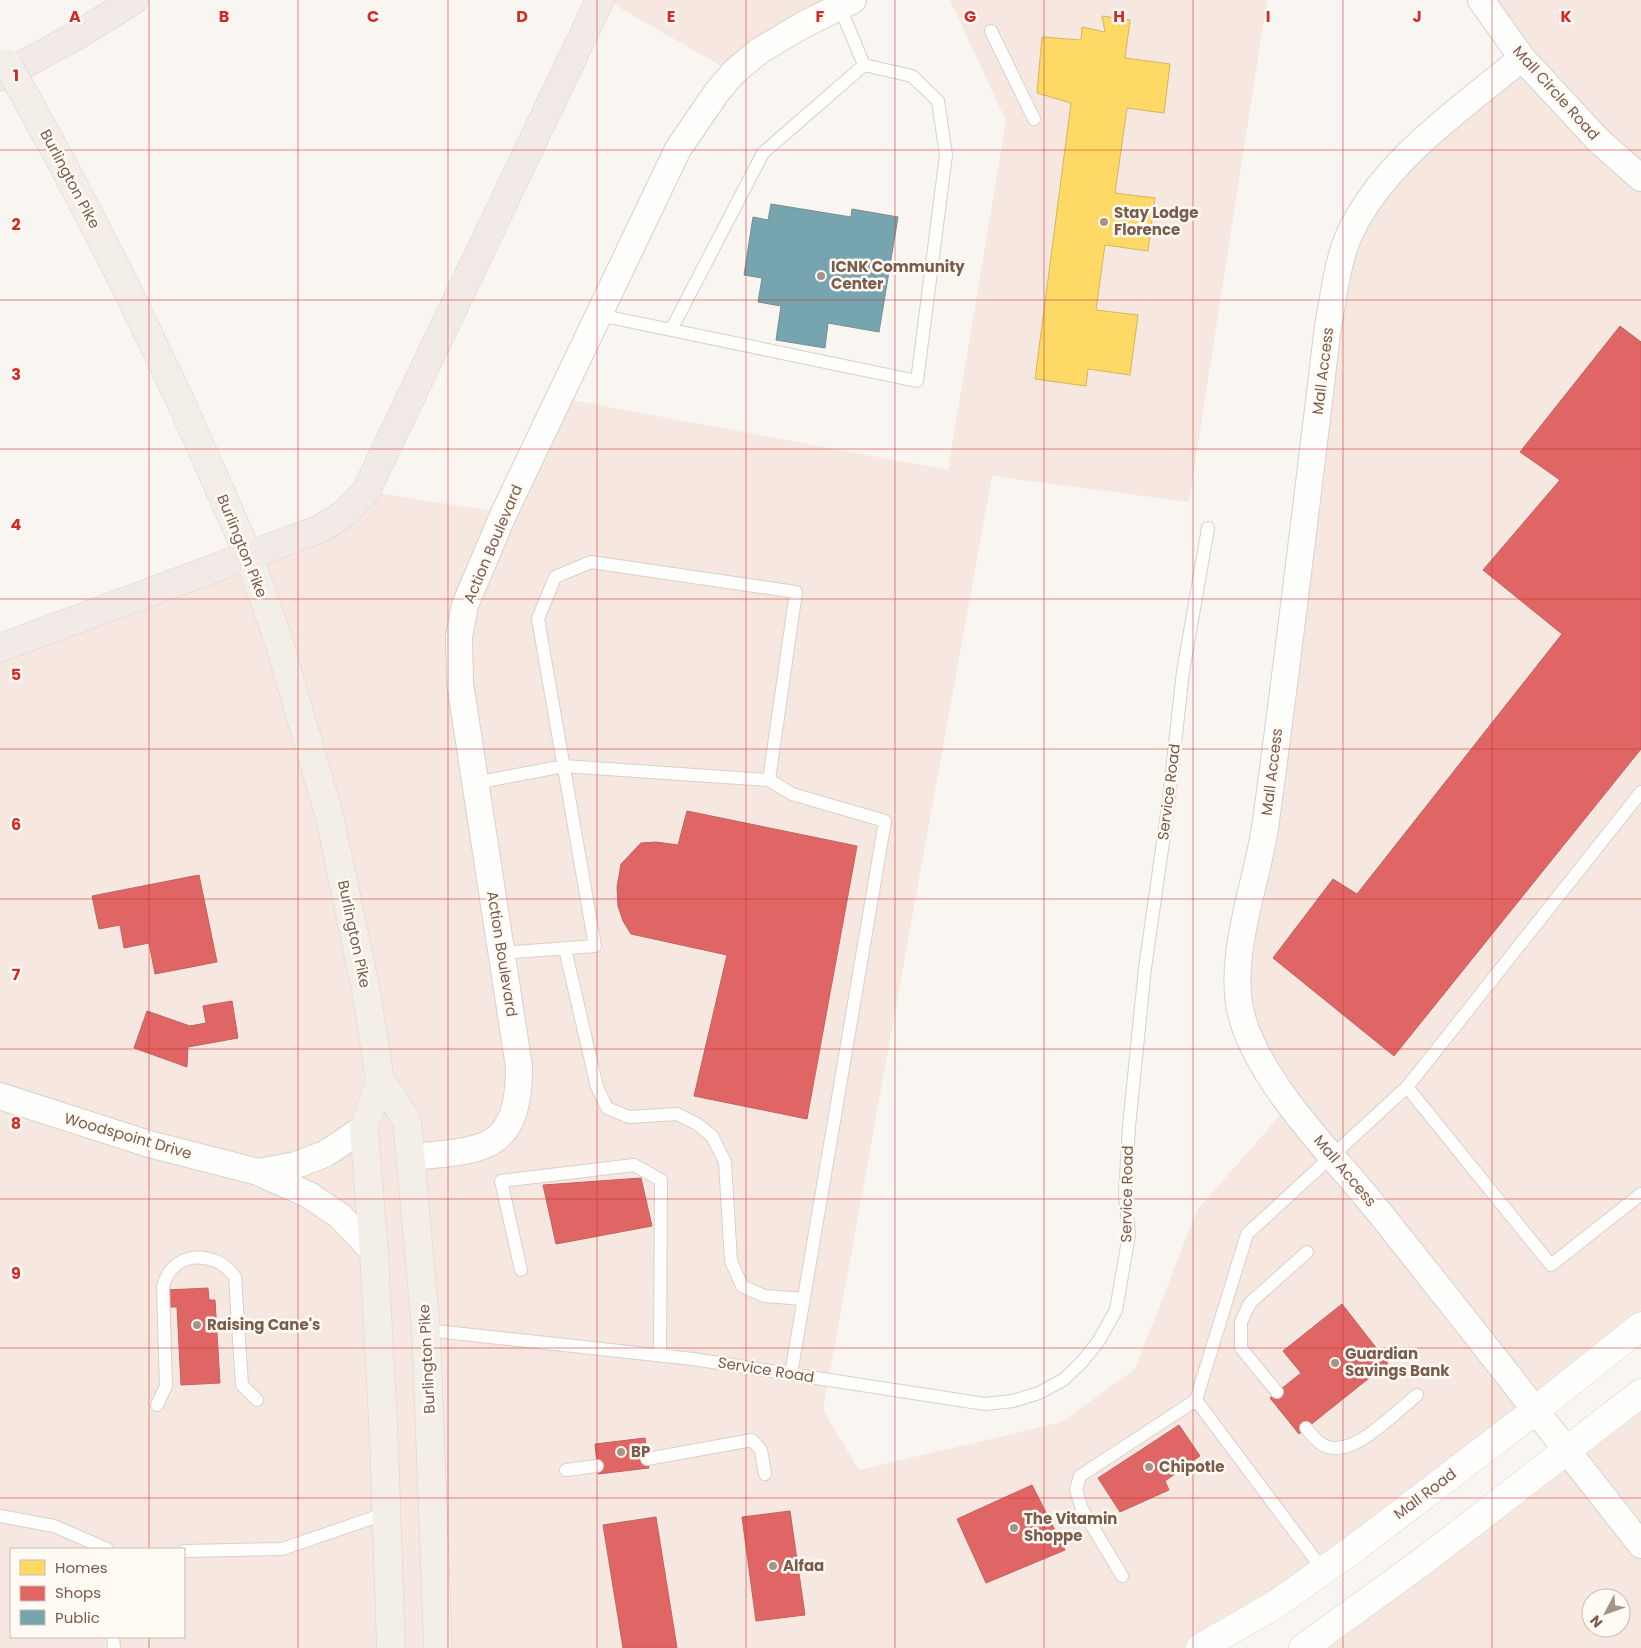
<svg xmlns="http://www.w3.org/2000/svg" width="1641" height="1648" viewBox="0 0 1641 1648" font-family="Poppins,sans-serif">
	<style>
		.commercial { fill: #f6e8e1; fill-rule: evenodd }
		.homes { fill: #ffd966; stroke: #d7b45e }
		.shops { fill: #e06666; stroke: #c1635e }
		.public { fill: #76a5af; stroke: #778f92 }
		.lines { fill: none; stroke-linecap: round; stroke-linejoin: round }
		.service-casing { stroke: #d7d1cb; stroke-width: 14 }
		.minor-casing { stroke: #d7d1cb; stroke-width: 28 }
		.secondary-casing { stroke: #d9d2cb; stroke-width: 29 }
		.primary-casing { stroke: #dad1cc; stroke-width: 29 }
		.motorway-casing { stroke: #dad1cc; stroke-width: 29 }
		.path { stroke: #dcd5d0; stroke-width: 3; stroke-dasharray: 1 4; stroke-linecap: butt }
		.service { stroke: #fefefd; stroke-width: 12 }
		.minor { stroke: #fefefd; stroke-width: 26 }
		.secondary { stroke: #fefefd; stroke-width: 28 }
		.primary { stroke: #f3eee8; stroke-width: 28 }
		.motorway { stroke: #f2eae7; stroke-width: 28 }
		.primary-bridge-casing { stroke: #dad1cc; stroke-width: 29; stroke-linecap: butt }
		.primary-bridge { stroke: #f3eee8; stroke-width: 28 }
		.grid { fill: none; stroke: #d62828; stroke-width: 1; stroke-opacity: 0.55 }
		.poi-dot { fill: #a69286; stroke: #fffaf3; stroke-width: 2 }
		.labels { text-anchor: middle; stroke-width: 5; stroke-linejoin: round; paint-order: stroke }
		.street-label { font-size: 15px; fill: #7a5c4d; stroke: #fffaf3 }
		.poi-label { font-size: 15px; font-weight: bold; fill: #7a5c4d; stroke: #fffaf3; text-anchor: start }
		.grid-label { font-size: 16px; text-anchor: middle; font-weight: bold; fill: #d62828; stroke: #fffaf3; stroke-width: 5; stroke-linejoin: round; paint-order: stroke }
	</style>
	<rect width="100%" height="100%" fill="#f9f5f0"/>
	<path class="commercial" d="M606,0H853L733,73Z
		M950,0H1267L1189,502L992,476L823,1410L859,1470L1062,1422L1135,1369L1197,1210L1290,1104L1240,1013L1328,326L1375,192L1522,59L1481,0H1641V1326L1200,1648H0V648L248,554L366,491L504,513L560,398L948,470L1006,121ZM11,1549H184V1637H11Z
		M1641,1393V1648H1303ZM1591,1598H1621V1628H1591Z"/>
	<path class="homes" d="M1102,16L1130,20L1125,58L1170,64L1164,113L1127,108L1115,193L1155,198L1148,251L1105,245L1096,310L1138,315L1130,375L1088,369L1086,386L1035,379L1071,103L1037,93L1042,37L1081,40L1082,27L1105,32Z"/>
	<path class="shops" d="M1620,326L1641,342V749L1394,1056L1273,958L1333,879L1357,894L1562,634L1483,570L1560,480L1520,452Z
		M687,811L857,846L807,1119L694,1096L727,955L631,934L623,921L618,906L617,887L621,864L641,843L656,842L678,845Z
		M199,875L217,962L155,974L149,943L124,948L120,925L99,929L92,896Z
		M232,1001L238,1038L188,1047L187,1067L134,1048L147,1011L190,1026L206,1023L203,1006Z
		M641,1178L652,1226L556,1244L543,1185Z
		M208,1288L209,1300H215L220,1383L181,1385L177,1307H168L167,1290Z
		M1342,1304L1388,1363L1299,1434L1270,1398L1301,1373L1283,1351Z
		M1179,1425L1200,1456L1165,1481L1169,1490L1120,1512L1098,1478Z
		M645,1438L649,1468L598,1474L595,1444Z
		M1032,1485L1065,1550L986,1583L957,1519Z
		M790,1511L805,1615L756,1621L742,1517Z
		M656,1517L677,1648H623L603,1525Z"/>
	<path class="public" d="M771,204L851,217L852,209L898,217L879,332L828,323L825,348L776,340L781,306L758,302L762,278L744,275L753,217L768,220Z"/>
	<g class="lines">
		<defs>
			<path id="service" d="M991,31L1034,119
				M599,315L917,381L946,155L938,101L912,76L864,65L839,5
				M671,330L763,153L864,65
				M475,783L564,766L769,780
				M565,949L597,1087L607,1108L629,1117L677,1114L697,1124L712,1136L725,1162L731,1261L742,1286L764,1296L804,1299
				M501,953L595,946L538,619L555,577L591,562L796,592L769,780L792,794L885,821L791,1374
				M1407,1087L1551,1265L1641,1194
				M521,1270L501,1181L634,1165L661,1180L660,1356
				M426,1330L693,1359L985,1404L1013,1401L1039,1393L1063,1380L1081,1363L1098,1342L1116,1310L1129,1235L1125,1194L1129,1127L1145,968L1168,807L1183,672L1208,528
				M1277,1392L1241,1348V1322L1250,1303L1307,1252
				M157,1405L166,1386L163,1287C171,1250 216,1249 235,1277L242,1385L257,1400
				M1306,1428C1313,1437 1322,1448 1334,1448C1360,1450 1397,1411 1417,1395
				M647,1459L752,1440L761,1450L765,1474
				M566,1470L597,1466
				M0,1516L54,1526L107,1549
				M184,1551L282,1549L387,1513
				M1323,1570L1196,1400L1247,1234L1407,1087L1641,792
				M1122,1576L1082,1509L1076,1490L1080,1476L1196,1400
				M113,1637L114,1648"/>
			<path id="minor" d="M1481,0L1522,58L1599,141L1641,178
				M1522,58C1461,109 1384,160 1350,233C1337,262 1334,295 1328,326C1308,493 1288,661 1265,828C1256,886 1226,960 1242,1017C1260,1084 1335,1157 1379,1212C1467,1322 1554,1434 1641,1545
				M0,1096L149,1144L258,1172L309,1195L340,1216L374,1252
				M411,1157C482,1150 519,1153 519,1067L460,683L459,637L465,605L504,513L678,149L717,92L733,73L759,51L803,25L853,0
				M258,1172L296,1165L325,1154L364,1128"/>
			<path id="secondary" d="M1200,1648L1273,1606L1351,1551L1536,1410L1641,1326
				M1303,1648L1422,1562L1641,1393"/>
			<path id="primary" d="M63,165L120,275L180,400L248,554L278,639L330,818L366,991L380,1080L407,1120L426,1330L438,1648
				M380,1080L364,1128L374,1252L384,1442L391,1648"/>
			<path id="motorway" d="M0,77L78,35L134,0
				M0,648L320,529L344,514L366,491L600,0"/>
		</defs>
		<use href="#service" class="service-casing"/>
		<use href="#minor" class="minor-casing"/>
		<use href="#secondary" class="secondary-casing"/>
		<use href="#primary" class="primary-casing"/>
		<use href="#motorway" class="motorway-casing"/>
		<path class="path" d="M209,1294L218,1295
			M288,1319L307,1320"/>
		<use href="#service" class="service"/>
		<use href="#minor" class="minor"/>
		<use href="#secondary" class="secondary"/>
		<use href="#primary" class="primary"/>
		<use href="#motorway" class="motorway"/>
		<defs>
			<path id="primary-bridge" d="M7,63L63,165"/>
		</defs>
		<use href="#primary-bridge" class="primary-bridge-casing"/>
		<use href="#primary-bridge" class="primary-bridge"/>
	</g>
	<path class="grid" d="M149,0V1549M298,0V1648M448,0V1648M597,0V1648M746,0V1648M895,0V1648M1044,0V1648M1193,0V1648M1343,0V1648M1492,0V1648M0,150H1641M0,300H1641M0,449H1641M0,599H1641M0,749H1641M0,899H1641M0,1049H1641M0,1199H1641M0,1348H1641M0,1498H1641M149,1637V1648"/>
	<g class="poi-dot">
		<circle cx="1104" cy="222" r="5"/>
		<circle cx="821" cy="276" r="5"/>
		<circle cx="197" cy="1325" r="5"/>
		<circle cx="1335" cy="1363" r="5"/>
		<circle cx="621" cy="1452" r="5"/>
		<circle cx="1149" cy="1467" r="5"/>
		<circle cx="1014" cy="1528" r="5"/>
		<circle cx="773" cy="1566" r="5"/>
	</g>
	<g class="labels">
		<g class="street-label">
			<text transform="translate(1556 93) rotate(48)" y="5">Mall Circle Road</text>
			<text transform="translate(70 179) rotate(62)" y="5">Burlington Pike</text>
			<text transform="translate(1323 371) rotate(-83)" y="5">Mall Access</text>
			<text transform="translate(493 544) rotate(-67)" y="5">Action Boulevard</text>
			<text transform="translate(242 546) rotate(68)" y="5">Burlington Pike</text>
			<text transform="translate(1272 772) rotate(-83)" y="5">Mall Access</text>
			<text transform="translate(1169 792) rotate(-83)" y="5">Service Road</text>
			<text transform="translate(354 934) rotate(78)" y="5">Burlington Pike</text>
			<text transform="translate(502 954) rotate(81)" y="5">Action Boulevard</text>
			<text transform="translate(128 1136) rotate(16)" y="5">Woodspoint Drive</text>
			<text transform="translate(1345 1171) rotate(50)" y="5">Mall Access</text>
			<text transform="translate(1127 1194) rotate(-89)" y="5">Service Road</text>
			<text transform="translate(427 1359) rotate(-93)" y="5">Burlington Pike</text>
			<text transform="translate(766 1370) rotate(9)" y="5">Service Road</text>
			<text transform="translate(1425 1494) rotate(-37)" y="5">Mall Road</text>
		</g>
		<g class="poi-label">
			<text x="1114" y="218">Stay Lodge<tspan x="1114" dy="17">Florence</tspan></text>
			<text x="831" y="272">ICNK Community<tspan x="831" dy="17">Center</tspan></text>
			<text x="207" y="1330">Raising Cane's</text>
			<text x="1345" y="1359">Guardian<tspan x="1345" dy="17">Savings Bank</tspan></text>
			<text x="631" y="1457">BP</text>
			<text x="1159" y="1472">Chipotle</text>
			<text x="1024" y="1524">The Vitamin<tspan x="1024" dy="17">Shoppe</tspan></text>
			<text x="783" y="1571">Alfaa</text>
		</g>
	</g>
	<g class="grid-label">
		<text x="75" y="22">A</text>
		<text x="224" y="22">B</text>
		<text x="373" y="22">C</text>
		<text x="522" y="22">D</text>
		<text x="671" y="22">E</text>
		<text x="820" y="22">F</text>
		<text x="970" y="22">G</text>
		<text x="1119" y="22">H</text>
		<text x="1268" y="22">I</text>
		<text x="1417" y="22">J</text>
		<text x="1566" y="22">K</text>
		<text x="16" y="81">1</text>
		<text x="16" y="230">2</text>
		<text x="16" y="380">3</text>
		<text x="16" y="530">4</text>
		<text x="16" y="680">5</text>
		<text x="16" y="830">6</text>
		<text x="16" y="980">7</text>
		<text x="16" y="1129">8</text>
		<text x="16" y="1279">9</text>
	</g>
	<rect x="10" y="1548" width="175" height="90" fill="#fffaf3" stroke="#cabbb1"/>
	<rect x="20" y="1560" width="25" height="15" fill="#ffd966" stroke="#cabbb1"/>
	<text x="55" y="1573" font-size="15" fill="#7a5c4d">Homes</text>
	<rect x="20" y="1586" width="25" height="15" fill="#e06666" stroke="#cabbb1"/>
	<text x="55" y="1598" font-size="15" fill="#7a5c4d">Shops</text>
	<rect x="20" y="1610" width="25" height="15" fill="#76a5af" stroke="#cabbb1"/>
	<text x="55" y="1623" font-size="15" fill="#7a5c4d">Public</text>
	<g transform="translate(1606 1613) rotate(229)"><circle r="24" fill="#fffaf3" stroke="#cabbb1"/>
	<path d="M0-4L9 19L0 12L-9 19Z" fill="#a69286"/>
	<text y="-8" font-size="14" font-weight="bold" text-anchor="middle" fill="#7a5c4d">N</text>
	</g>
</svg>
